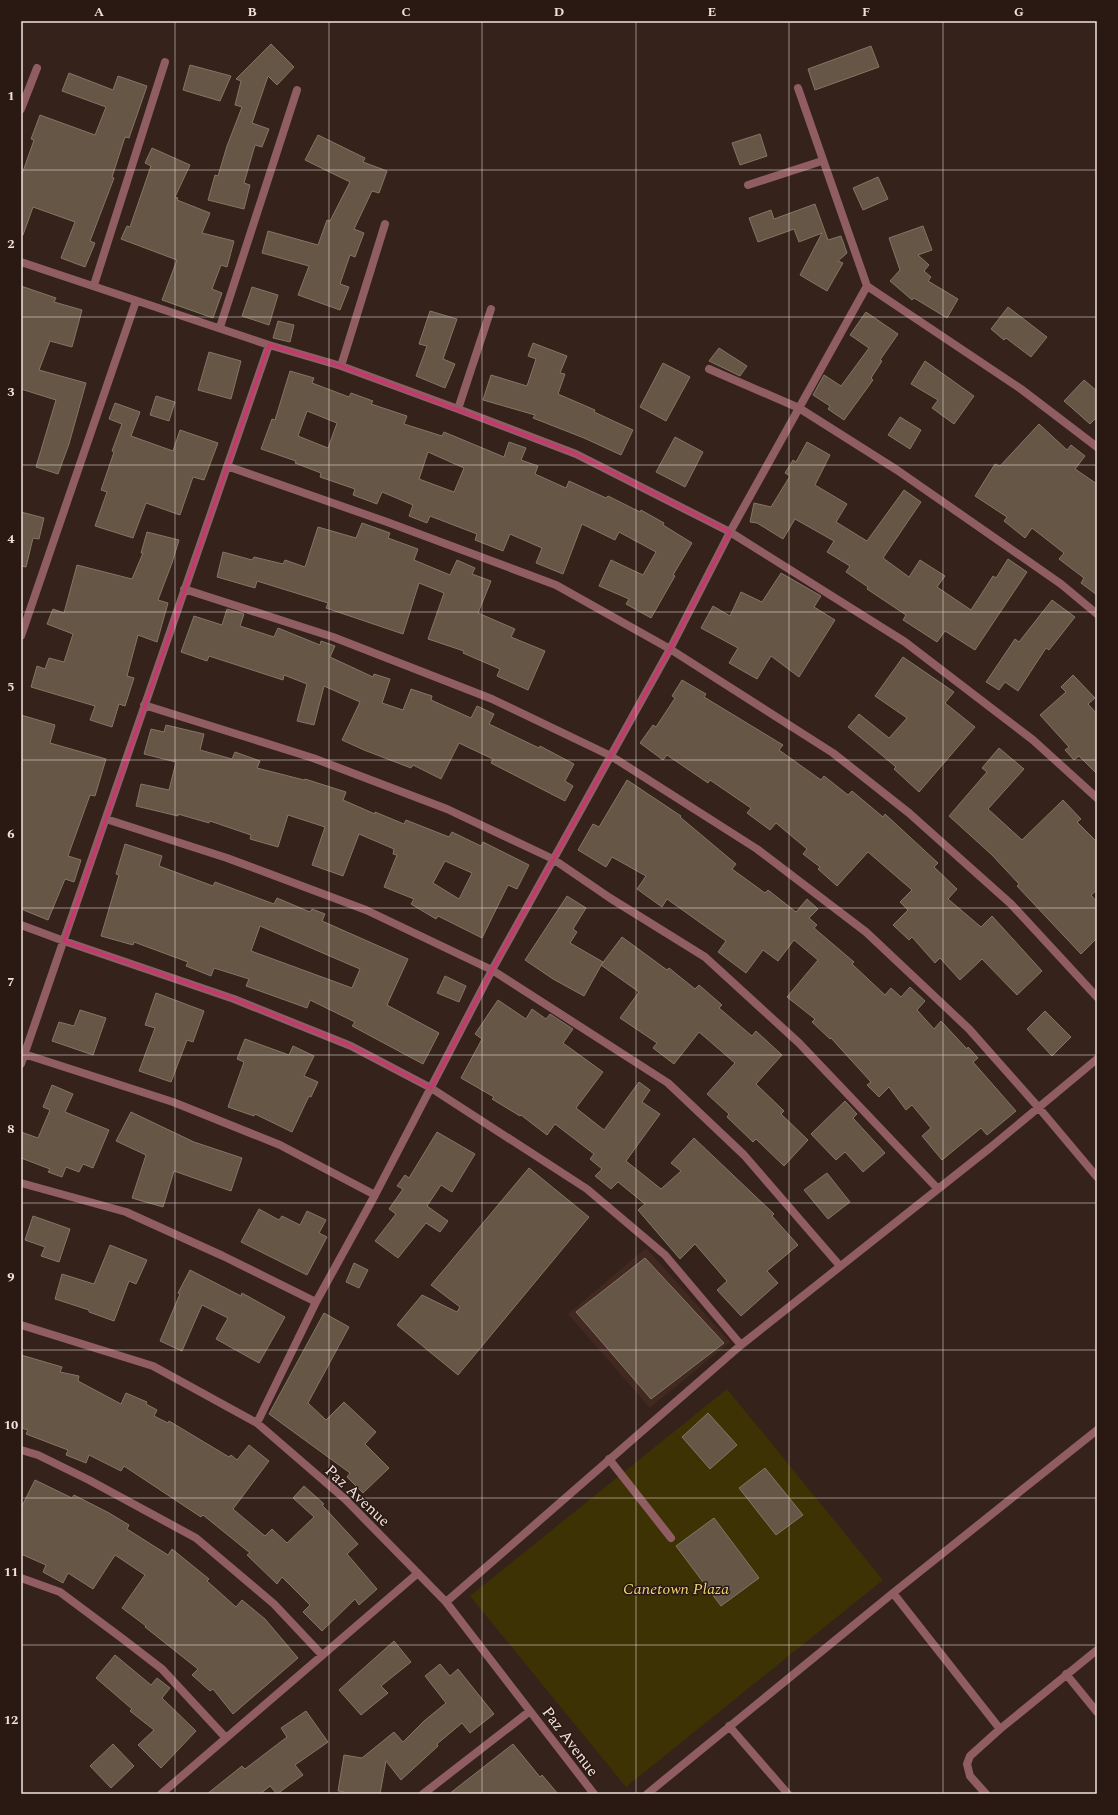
<svg xmlns="http://www.w3.org/2000/svg" width="1118" height="1815" viewBox="0 0 1118 1815" font-family="Spectral,serif">
	<style>
		.built { fill: #412820 }
		.green { fill: #3d3204 }
		.building { fill: #655646; stroke: #857565; fill-rule: evenodd }
		.lines { fill: none; stroke-linecap: round; stroke-linejoin: round }
		.service { stroke: #905d63; stroke-width: 8 }
		.minor { stroke: #905d63; stroke-width: 8 }
		.marked { fill: none; stroke: #c9366f; stroke-width: 3; stroke-linejoin: round }
		.grid { fill: none; stroke: #efe2de; stroke-width: 1; stroke-opacity: 0.55 }
		.labels { text-anchor: middle; stroke-width: 3; stroke-linejoin: round; paint-order: stroke }
		.street-label { font-size: 16px; fill: #efe2de; stroke: #2a1812 }
		.park-label { font-size: 16px; font-style: italic; fill: #edd476; stroke: #2a1812 }
		.neatline { fill: none; stroke: #efe2de; stroke-width: 1.5 }
		.grid-label { font-size: 13px; text-anchor: middle; font-weight: bold; fill: #efe2de }
	</style>
	<rect width="100%" height="100%" fill="#34221b"/>
	<path class="built" d="M646,1248L730,1342L650,1408L568,1314Z"/>
	<path class="green" d="M727,1389L883,1580L626,1787L470,1596Z"/>
	<path class="building" d="M271,44L294,67L277,85L268,76L252,123L269,129L262,147L255,145L244,183L250,185L244,209L208,200L215,175L218,176L227,146L242,107L235,105L241,81L236,79Z
		M871,46L879,67L815,90L808,69Z
		M190,65L231,76L220,101L183,90Z
		M69,73L113,90L118,76L147,86L129,138L125,137L112,177L114,178L90,241L95,243L85,267L61,258L75,222L33,207L23,235H21V177L34,140L31,139L40,115L95,135L106,107L62,91Z
		M760,134L767,156L740,165L732,143Z
		M318,135L365,158L363,162L387,171L379,193L372,191L354,229L364,233L355,257L350,255L340,284L349,287L340,310L298,295L309,266L262,253L268,231L318,245L327,220L330,221L350,182L305,160Z
		M152,148L190,165L175,197L178,198L177,200L210,213L202,233L234,241L227,267L221,265L212,289L222,293L213,318L162,300L177,260L121,239L127,226L130,227L151,166L145,163Z
		M878,177L888,199L863,210L853,188Z
		M815,204L828,240L841,236L847,253L838,261L843,263L827,291L800,275L822,233L799,242L794,229L758,242L749,218L771,210L774,219Z
		M923,226L932,250L918,255L929,265L924,271L931,277L928,281L958,299L947,318L914,298L912,300L890,281L900,270L889,238Z
		M21,286L56,298L54,302L82,310L72,347L50,341L39,370L86,383L69,444L58,474L36,467L56,400L21,389Z
		M252,287L278,295L269,325L242,316Z
		M1008,307L1047,337L1031,357L1006,338L1004,340L991,329Z
		M430,311L457,319L443,359L455,364L445,388L416,376L427,346L419,344Z
		M866,312L898,334L880,360L882,361L871,378L873,380L844,420L828,409L830,406L813,395L824,375L841,386L869,348L850,335Z
		M278,321L294,325L290,342L273,338Z
		M533,343L567,356L560,373L565,374L558,394L595,410L594,412L633,430L621,455L584,438L533,418L535,415L483,400L491,375L527,386L536,359L528,356Z
		M719,348L747,366L740,376L709,361Z
		M209,352L241,361L231,399L198,390Z
		M925,361L974,396L954,424L932,408L938,400L911,384Z
		M663,363L690,377L666,421L640,407Z
		M290,371L314,378L312,383L349,397L351,393L373,401L371,404L407,416L404,424L442,436L444,432L504,457L509,442L526,448L521,460L538,466L535,474L566,488L569,481L606,498L608,496L640,512L641,510L664,523L663,525L692,543L673,575L675,576L651,618L626,604L629,599L599,586L611,560L643,575L656,552L619,532L615,540L582,524L563,574L536,563L542,548L510,534L503,551L475,540L477,534L430,516L427,523L409,516L413,505L382,492L377,504L353,495L355,489L320,477L321,473L295,463L296,461L261,449L272,419L275,420ZM307,411L337,423L328,448L298,436ZM428,452L464,468L454,492L419,479Z
		M1084,380L1097,391V417L1090,424L1064,401Z
		M156,396L175,402L169,421L150,415Z
		M115,403L140,412L131,436L173,451L180,430L218,443L204,480L193,477L180,515L146,503L133,538L95,526L107,492L101,490L114,452L112,451L122,424L109,419Z
		M900,417L921,430L910,449L888,435Z
		M1039,424L1067,450L1071,445L1085,456L1075,469L1097,484V595L1081,583L1084,578L1059,559L1064,553L1032,528L1025,538L1004,521L1007,517L975,496L995,464L1000,466Z
		M675,437L703,452L685,487L656,472Z
		M807,442L830,455L815,485L847,504L836,522L867,541L904,490L921,502L883,558L909,577L920,560L945,576L937,587L971,610L993,576L996,578L1008,559L1027,572L975,650L945,631L937,642L903,620L906,615L867,589L868,587L846,572L850,566L827,552L834,541L795,519L783,539L757,523L750,522L754,503L771,507L790,476L785,473L793,460L796,462Z
		M21,512L44,518L39,539L33,538L26,567L21,566Z
		M362,523L390,533L388,538L418,549L414,560L450,575L457,560L475,568L472,574L491,581L478,613L515,629L511,637L545,651L528,690L497,676L500,669L463,653L464,651L428,639L444,593L419,583L403,634L326,608L328,603L257,581L255,588L217,577L223,552L252,560L254,557L283,564L285,560L305,567L318,527L356,538Z
		M147,532L179,540L172,563L158,600L168,603L157,642L138,635L127,676L134,678L125,706L119,704L112,727L90,720L95,706L31,687L37,666L45,669L49,658L64,662L73,634L47,624L53,609L64,613L77,565L132,579L143,553H141Z
		M781,573L821,596L814,607L835,620L799,677L771,656L757,679L729,663L738,648L701,628L713,606L730,616L741,592L762,602Z
		M1052,600L1075,617L1049,650L1046,648L1018,691L1005,682L999,690L986,682L1015,639L1019,642Z
		M227,609L244,614L240,626L274,637L278,628L320,645L321,641L335,646L330,657L373,677L374,674L390,679L382,703L403,710L411,689L432,696L431,700L471,718L477,706L494,714L489,724L539,748L540,746L574,764L565,781L573,786L565,801L491,763L493,759L459,743L441,779L413,765L411,768L364,750L342,740L360,702L324,686L314,725L297,721L307,684L284,675L283,680L209,656L207,661L181,652L194,616L222,625Z
		M903,657L954,692L945,703L975,727L919,792L894,769L896,767L848,727L859,714L889,738L907,718L875,696Z
		M1073,675L1095,698L1088,704L1097,714V774L1079,756L1074,760L1065,750L1069,747L1040,715L1066,692L1061,687Z
		M682,680L706,694L704,697L783,745L779,750L821,780L824,776L848,795L852,791L883,817L885,814L938,863L934,867L957,889L948,899L981,927L992,916L1042,971L1017,995L982,959L960,980L940,958L935,963L912,937L909,940L893,925L908,910L900,902L912,890L868,852L837,886L818,869L820,867L803,854L807,849L776,823L770,830L747,813L751,808L710,780L708,783L667,755L663,760L640,743L653,725L656,727L675,698L672,696Z
		M21,715L55,725L50,743L106,759L95,796L90,795L68,856L81,860L74,882L65,879L48,920L21,909Z
		M166,725L204,734L200,750L232,759L235,752L260,761L257,768L304,780L305,779L346,792L343,800L375,814V812L404,824L406,820L449,837L452,832L481,846L483,842L529,865L517,889L508,885L482,938L438,916L436,919L411,904L414,899L384,887L397,855L393,854L394,849L359,834L343,876L312,865L325,827L288,815L278,847L250,839L251,835L210,821L209,823L178,814V816L136,806L141,784L169,790L176,762L144,754L151,729L164,732ZM445,861L472,873L459,899L433,883Z
		M999,748L1024,769L988,809L1022,840L1063,800L1081,819L1077,822L1097,842V890L1091,895L1097,902V938L1081,954L1017,886L1019,884L992,855L949,816L987,772L982,768Z
		M627,780L681,816L680,817L736,864L732,869L765,893L768,890L796,912L807,899L818,909L809,918L817,925L814,928L854,962L852,964L885,995L891,988L901,997L910,987L925,1001L917,1010L934,1029L941,1021L967,1049L968,1047L978,1058L973,1062L1016,1111L987,1135L981,1128L942,1160L922,1136L931,1128L912,1105L906,1110L889,1087L879,1097L867,1085L871,1082L831,1038L830,1039L812,1022L815,1019L787,997L818,960L794,940L778,961L763,950L746,973L718,952L726,941L667,899L662,907L637,889L646,876L612,857L606,867L578,850L593,824L599,827Z
		M125,844L162,856L159,866L213,886L215,882L274,904L277,898L310,912L312,909L325,914L322,921L408,959L387,1005L439,1033L423,1064L352,1026L355,1022L310,1000L307,1008L246,986L249,979L214,968L211,976L186,966L188,962L134,942L133,945L101,936L119,875L116,874ZM260,926L360,969L352,988L251,951Z
		M567,896L586,908L573,929L577,932L570,943L603,962L584,996L553,979L525,960Z
		M622,937L667,970L669,968L695,989L699,985L722,1005L719,1008L752,1036L756,1031L782,1055L756,1084L784,1111L781,1114L808,1140L784,1166L756,1139L753,1142L727,1117L729,1114L707,1094L735,1063L699,1032L674,1064L653,1048L657,1043L620,1018L639,992L601,965Z
		M445,976L466,986L459,1002L437,993Z
		M156,993L204,1011L193,1042L187,1040L171,1082L139,1071L155,1028L145,1025Z
		M498,1000L526,1019L532,1009L546,1019L550,1014L573,1029L563,1043L603,1072L576,1108L604,1130L639,1082L650,1090L642,1102L660,1114L626,1161L661,1189L681,1171L671,1163L694,1138L774,1214L772,1216L798,1245L767,1271L778,1283L741,1316L717,1290L727,1281L695,1244L680,1259L638,1210L645,1204L618,1182L611,1189L595,1176L602,1169L590,1159L594,1154L555,1124L547,1135L521,1115L520,1116L492,1099L494,1097L461,1078L482,1039L475,1034Z
		M80,1010L106,1018L93,1055L52,1041L59,1022L74,1026Z
		M1045,1011L1071,1037L1052,1056L1027,1029Z
		M245,1039L289,1055L293,1046L314,1056L304,1076L318,1082L311,1097L309,1096L292,1132L255,1114L254,1116L228,1107L244,1062L237,1059Z
		M52,1085L73,1094L65,1112L109,1130L93,1168L83,1164L79,1172L66,1167L62,1177L48,1172L50,1169L21,1158V1132L38,1138L50,1110L43,1107Z
		M845,1101L857,1114L853,1118L885,1153L863,1172L845,1152L836,1160L811,1134Z
		M131,1112L194,1142L242,1158L231,1191L174,1171L163,1207L132,1198L146,1155L116,1141Z
		M437,1132L475,1154L452,1192L441,1185L427,1206L448,1221L440,1232L426,1223L398,1258L375,1241L396,1214L389,1209L403,1189L397,1186L405,1175L409,1178Z
		M529,1168L589,1217L458,1375L397,1325L422,1295L457,1312L460,1307L431,1285Z
		M827,1173L850,1202L828,1219L804,1190Z
		M259,1209L279,1220L282,1216L300,1225L307,1211L326,1220L319,1233L327,1237L307,1275L241,1242Z
		M33,1216L70,1229L59,1262L41,1256L45,1247L25,1240Z
		M110,1245L147,1260L136,1284L129,1281L114,1321L89,1312V1310L55,1299L62,1274L94,1284Z
		M645,1258L724,1343L651,1399L576,1312Z
		M354,1263L368,1270L359,1288L346,1282Z
		M190,1270L241,1296L242,1293L285,1317L259,1363L216,1339L228,1318L202,1305L182,1351L160,1341L180,1294L178,1293Z
		M324,1313L349,1327L308,1403L326,1420L344,1402L376,1432L365,1444L389,1468L363,1493L347,1477L350,1473L269,1414Z
		M21,1355L62,1367L60,1372L79,1376L78,1381L121,1404L126,1393L147,1402L146,1404L157,1410L154,1416L168,1423L169,1421L229,1457L231,1455L237,1460L249,1445L269,1461L233,1509L265,1536L272,1529L287,1543L314,1517L293,1498L304,1486L324,1504L322,1505L358,1544L347,1554L377,1589L359,1605L355,1599L322,1631L303,1612L310,1605L282,1577L277,1584L247,1555L250,1553L203,1515L201,1517L124,1466L121,1471L89,1455L86,1463L66,1455L68,1450L26,1434L28,1430L21,1428Z
		M708,1413L737,1445L710,1469L682,1437Z
		M765,1468L803,1515L776,1535L739,1488Z
		M35,1480L72,1498L74,1495L109,1513L129,1525L127,1529L168,1555L172,1549L209,1579L207,1581L236,1607L242,1600L265,1619L298,1658L233,1714L213,1689L210,1691L192,1675L198,1669L145,1627L146,1626L122,1608L145,1575L115,1555L93,1589L68,1573L63,1583L43,1572L46,1565L21,1554V1508Z
		M714,1518L759,1578L721,1606L676,1546Z
		M394,1641L411,1662L381,1686L388,1693L361,1715L339,1690Z
		M115,1655L151,1685L157,1678L170,1688L162,1698L196,1731L161,1768L138,1745L154,1730L130,1711L132,1709L96,1678Z
		M440,1664L450,1676L458,1669L494,1714L470,1733L462,1723L437,1744L438,1746L401,1780L386,1761L380,1794H344V1792L338,1791L344,1755L362,1758L394,1732L403,1742L424,1721L446,1703L425,1676Z
		M306,1711L328,1742L295,1765L303,1775L277,1794L270,1786L260,1794H207L242,1766L245,1769L287,1737L281,1728Z
		M113,1744L134,1766L111,1788L90,1766Z
		M513,1744L540,1777L542,1775L558,1794H449Z"/>
	<g class="lines">
		<path class="service" d="M748,185L822,161
			M609,1459L671,1538"/>
		<path class="minor" d="M21,109L37,68
			M21,262L269,345L341,366L458,409L576,454L730,532L905,642L1033,740L1097,798
			M94,285L165,62
			M867,286L1021,389L1097,447
			M220,327L297,90
			M341,366L385,224
			M709,369L799,408L897,470L1061,584L1097,614
			M458,409L491,309
			M227,466L387,522L556,585L670,649L833,753L909,813L1011,904L1097,997
			M184,589L333,637L492,699L611,756L757,849L866,932L969,1029L1039,1108L1097,1177
			M21,636L136,301
			M144,705L313,758L447,809L553,859L610,898L705,957L799,1043L938,1189
			M106,819L227,858L366,910L492,970L668,1083L744,1155L840,1266
			M21,925L64,941L234,999L351,1046L431,1088L587,1189L665,1255L741,1345
			M24,1054L173,1102L280,1145L375,1195
			M21,1064L269,345
			M21,1183L126,1212L223,1256L316,1302
			M21,1325L153,1366L257,1423L345,1499L446,1602L594,1794
			M257,1423L316,1302L375,1195L492,970L670,649L730,532L867,286L798,88
			M21,1450L38,1455L89,1480L196,1538L274,1604L322,1655
			M21,1578L60,1592L123,1639L162,1669L226,1738
			M893,1593L1000,1729
			M446,1602L741,1345L991,1147L1097,1059
			M1066,1674L1097,1712
			M729,1726L788,1794
			M161,1794L418,1573
			M423,1794L530,1711
			M647,1794L893,1593L1097,1430
			M986,1794L970,1776L967,1764L970,1756L1000,1729L1097,1650"/>
	</g>
	<path class="marked" d="M269,345L341,366L576,454L730,532L670,649L492,970L431,1088L351,1046L234,999L64,941Z"/>
	<path class="grid" d="M175,21V1794M329,21V1794M482,21V1794M636,21V1794M789,21V1794M943,21V1794M21,170H1097M21,317H1097M21,465H1097M21,612H1097M21,760H1097M21,908H1097M21,1055H1097M21,1203H1097M21,1350H1097M21,1498H1097M21,1645H1097"/>
	<g class="labels">
		<g class="street-label">
			<text transform="translate(358 1495) rotate(43)" y="6">Paz Avenue</text>
			<text transform="translate(571 1741) rotate(53)" y="6">Paz Avenue</text>
		</g>
		<g class="park-label">
			<text x="676" y="1594">Canetown Plaza</text>
		</g>
	</g>
	<rect width="1118" height="1815" fill="none" stroke="#2a1812" stroke-width="44"/>
	<rect x="22" y="22" width="1074" height="1771" class="neatline"/>
	<g class="grid-label">
		<text x="99" y="16">A</text>
		<text x="252" y="16">B</text>
		<text x="406" y="16">C</text>
		<text x="559" y="16">D</text>
		<text x="712" y="16">E</text>
		<text x="866" y="16">F</text>
		<text x="1019" y="16">G</text>
		<text x="11" y="100">1</text>
		<text x="11" y="248">2</text>
		<text x="11" y="396">3</text>
		<text x="11" y="543">4</text>
		<text x="11" y="691">5</text>
		<text x="11" y="838">6</text>
		<text x="11" y="986">7</text>
		<text x="11" y="1133">8</text>
		<text x="11" y="1281">9</text>
		<text x="11" y="1429">10</text>
		<text x="11" y="1576">11</text>
		<text x="11" y="1724">12</text>
	</g>
</svg>
